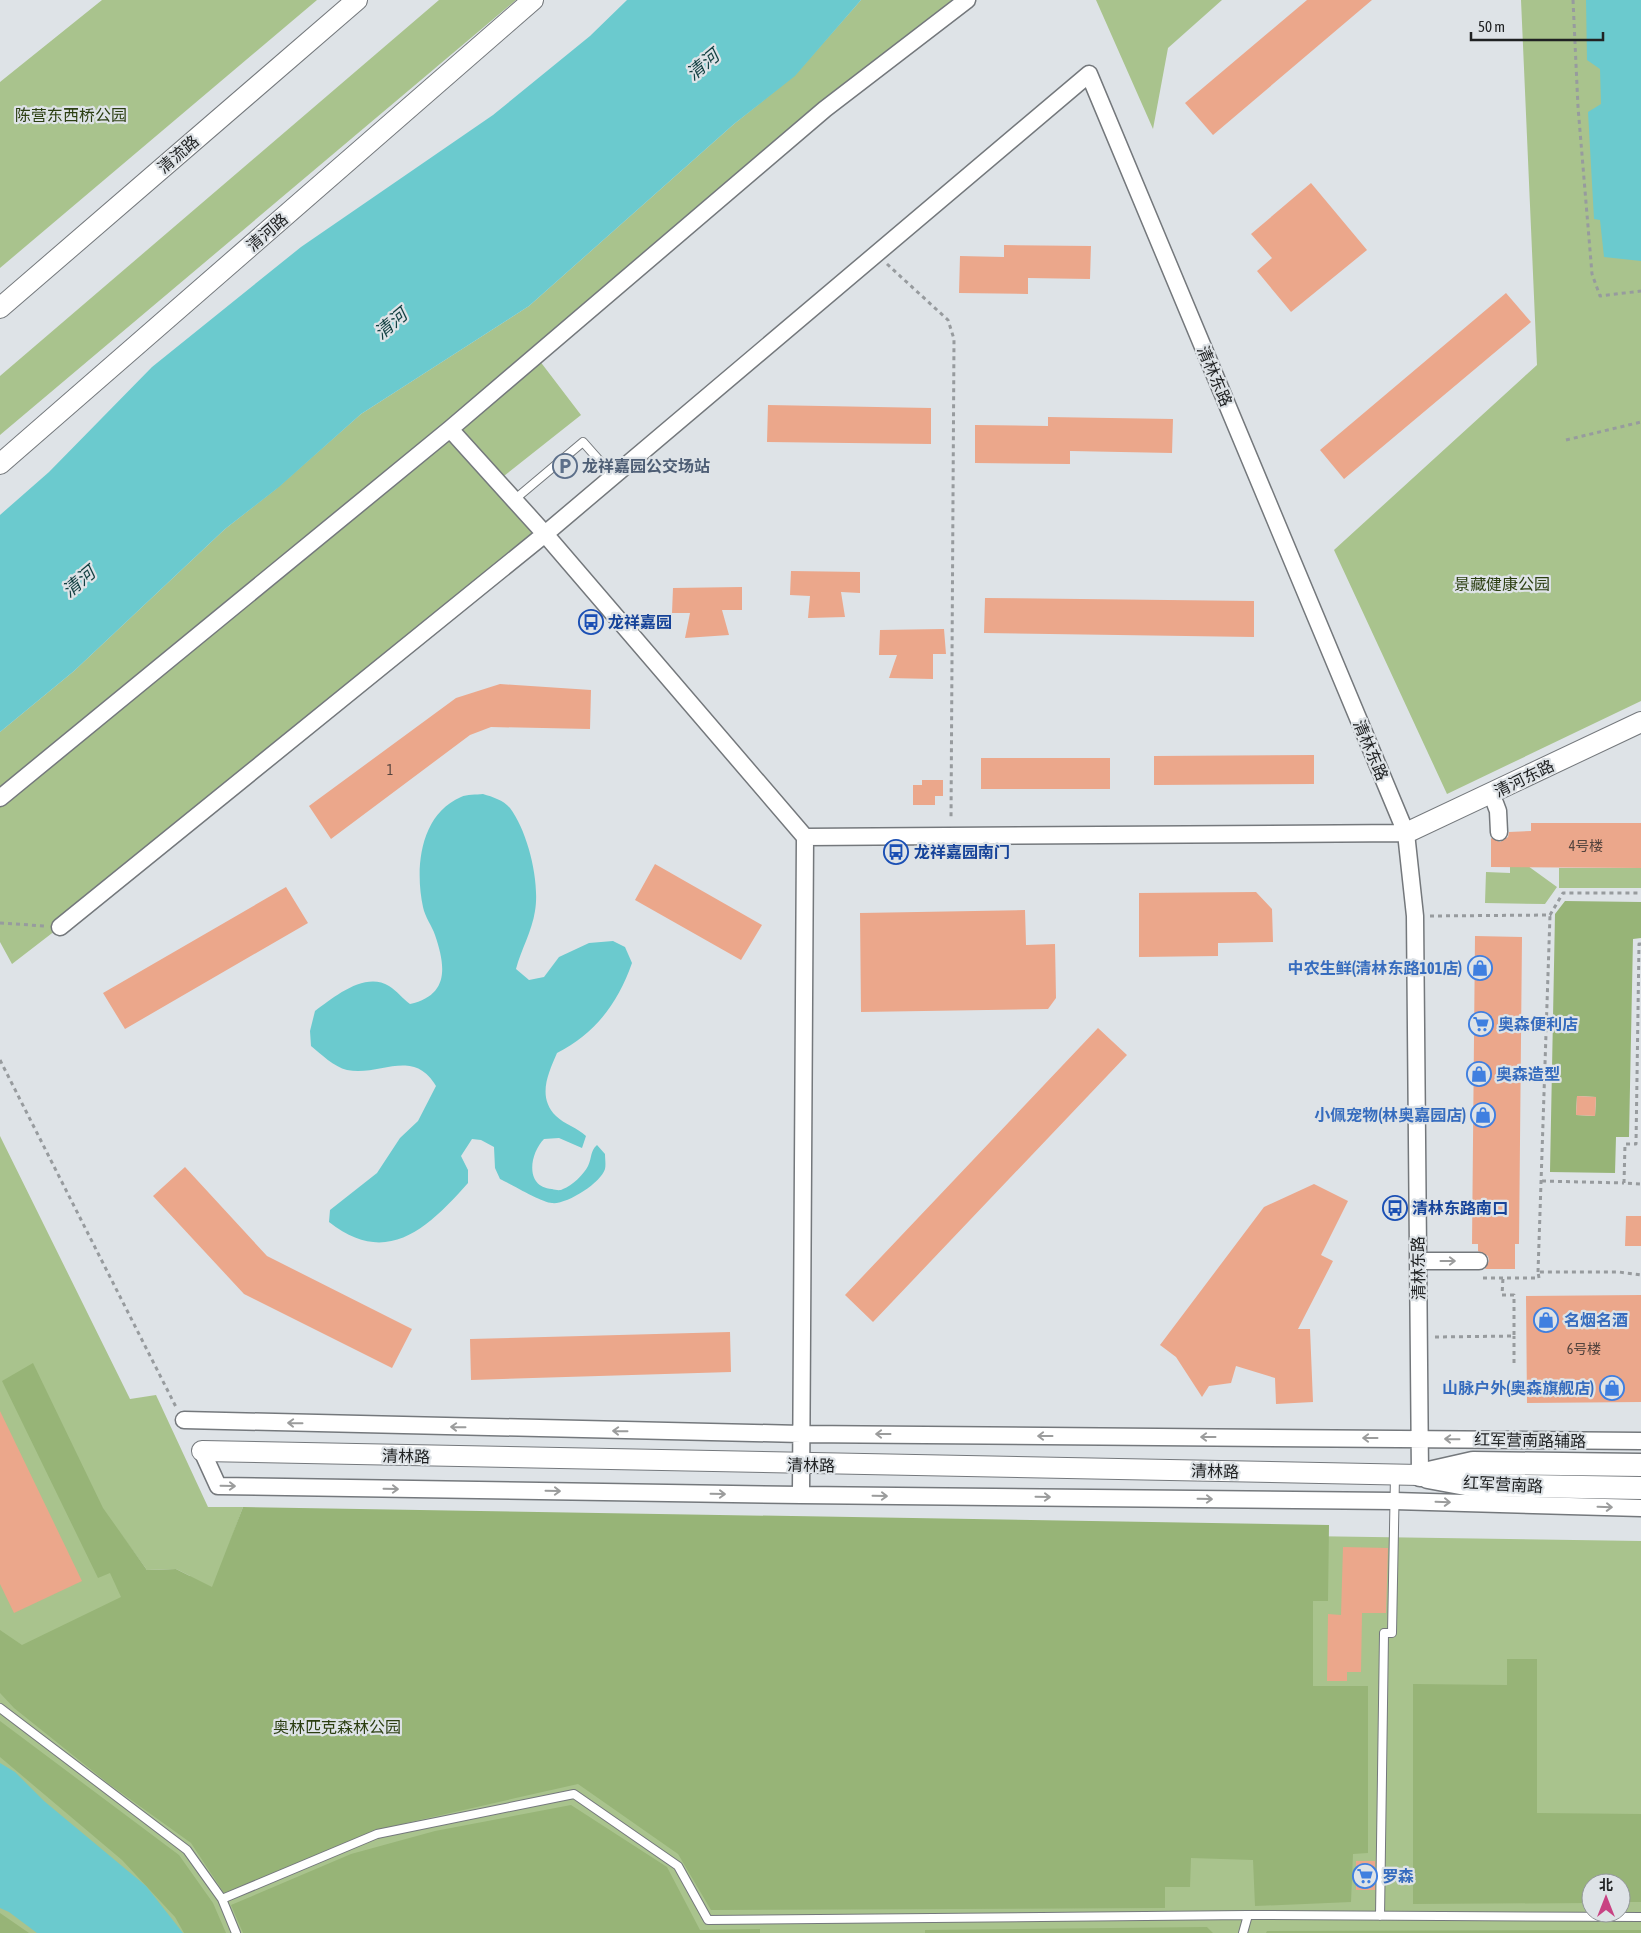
<svg xmlns="http://www.w3.org/2000/svg" width="1641" height="1933" viewBox="0 0 1641 1933" font-family="'Asap Condensed','Noto Sans SC',sans-serif">
	<style>
		.green { fill: #a9c38d; fill-rule: evenodd }
		.forest { fill: #97b477; fill-rule: evenodd }
		.water { fill: #6bcace }
		.building { fill: #eba78b }
		.lines { fill: none; stroke-linecap: round; stroke-linejoin: round }
		.service-casing { stroke: #74787c; stroke-width: 10 }
		.minor-casing { stroke: #74787c; stroke-width: 19 }
		.tertiary-casing { stroke: #74787c; stroke-width: 22 }
		.secondary-casing { stroke: #74787c; stroke-width: 25 }
		.path { stroke: #979b9e; stroke-width: 3; stroke-dasharray: 4 4; stroke-linecap: butt }
		.service { stroke: #fff; stroke-width: 8 }
		.minor { stroke: #fff; stroke-width: 16 }
		.tertiary { stroke: #fff; stroke-width: 20 }
		.secondary { stroke: #fff; stroke-width: 22 }
		.oneway { stroke: #9b9c9c }
		.labels { text-anchor: middle; stroke-width: 4.5; stroke-linejoin: round; paint-order: stroke }
		.number-label { font-size: 14px; fill: #53433d }
		.park-label { font-size: 16px; fill: #2b3e11; stroke: #dee3e7 }
		.street-label { font-size: 16px; fill: #202223; stroke: #dee3e7 }
		.service-label { font-size: 16px; font-weight: bold; fill: #4e5e75; stroke: #dee3e7; text-anchor: start }
		.transit-label { font-size: 16px; font-weight: bold; fill: #164399; stroke: #dee3e7; text-anchor: start }
		.shop-label { font-size: 16px; font-weight: bold; fill: #366cbe; stroke: #dee3e7; text-anchor: start }
		.water-label { font-size: 18px; font-style: italic; fill: #123f41; stroke: #dee3e7 }
	</style>
	<rect width="100%" height="100%" fill="#dee3e7"/>
	<path class="green" d="M102,0H317L0,268V82Z
		M439,0H516L0,435V376Z
		M861,0H967L536,356L581,415L495,483L545,534L60,927L12,964L0,942V732L74,671L225,529L276,489L361,414L529,306L734,124L795,75Z
		M1096,0H1222L1168,48L1153,129Z
		M1521,0H1641V701L1447,794L1334,550L1537,365Z
		M1510,866H1528L1557,887L1545,904L1485,903L1486,872L1510,873Z
		M1559,868H1641V888H1559Z
		M0,1136L130,1399L156,1395L208,1507H243L226,1553L276,1521L1641,1541V1933H0ZM120,1533L147,1570L176,1569L190,1576L151,1601ZM1591,1883H1621V1913H1591Z"/>
	<path class="forest" d="M1565,901L1641,902V938L1633,939L1629,1137H1616L1615,1173L1550,1172L1555,914ZM1577,1096L1596,1097L1595,1116L1576,1115Z
		M33,1363L103,1508L147,1570L176,1569L212,1587L243,1507L1329,1525L1328,1601H1313V1686H1368V1853L1353,1854L1351,1902L1255,1906L1253,1860L1191,1858L1190,1887H1165V1908L711,1910L678,1854L578,1784L406,1823L224,1893L191,1843L109,1784L14,1708L0,1693V1630L22,1645L121,1597L110,1573L98,1578L2,1381Z
		M1507,1659H1537V1813L1641,1814V1902H1621V1883H1591V1903L1413,1904V1684L1507,1685Z
		M0,1721L179,1855L213,1903L226,1933H184L175,1917L122,1860L0,1757Z
		M571,1805L667,1867L700,1930L760,1929V1933H243L231,1905L351,1854L435,1831Z
		M0,1913L29,1933H0Z
		M1207,1927L1213,1933H925V1930Z
		M1641,1930V1933H1266L1267,1931Z"/>
	<path class="water" d="M627,0H861L795,76L734,124L529,306L361,414L279,487L225,529L74,671L0,732V515L49,472L152,367L301,247L493,115L590,36Z
		M1586,0H1641V261L1604,257L1600,220L1594,219L1588,112L1601,104L1600,69L1587,60Z
		M483,794C493,797 503,800 510,808C528,832 540,882 535,911C532,931 521,950 516,969L529,980L544,977L559,957L589,943L613,941L625,947L632,963C618,1003 595,1034 557,1053C548,1074 537,1097 556,1116C564,1124 578,1128 586,1136L582,1148L559,1138L544,1139C530,1153 524,1187 552,1189C556,1190 560,1191 563,1189C572,1186 584,1174 588,1166C592,1158 590,1151 597,1145L605,1154C605,1158 606,1165 605,1169C601,1183 566,1205 552,1203C542,1203 511,1184 500,1179L495,1168L494,1147L481,1140L472,1139L461,1156L468,1170V1183C428,1228 387,1268 329,1222L330,1210L377,1173L400,1138L418,1121L436,1086C413,1047 380,1077 347,1070C334,1067 321,1054 311,1046L310,1031L315,1011C334,997 365,971 389,986C397,991 403,999 410,1004C449,995 446,967 435,935C432,926 425,917 423,907C415,870 419,815 461,797C467,794 476,795 483,794Z
		M0,1763L15,1772L44,1801L146,1886L183,1933H37L9,1912L0,1908Z"/>
	<path class="building" d="M1307,0H1372L1213,135L1185,103Z
		M1311,183L1367,250L1291,312L1257,271L1272,258L1251,234Z
		M1004,245L1091,246L1090,279L1028,278V294L959,293L960,256L1004,257Z
		M1506,293L1531,322L1344,479L1320,450Z
		M768,405L931,408V444L767,442Z
		M1048,417L1173,419L1172,453L1070,451V464L975,463V425L1048,426Z
		M791,571L860,572V593L841,592L845,617L808,618L810,596L790,595Z
		M742,587V610H722L729,635L685,638L690,613H672L673,588Z
		M985,598L1254,601V637L984,633Z
		M944,629L946,654H933V679L889,678L897,655H879L880,630Z
		M500,684L591,690L590,729L491,727L470,735L331,839L309,806L456,698Z
		M1314,755V784L1154,785V756Z
		M981,758H1110V789H981Z
		M922,780H943V796H935V805H913V785H922Z
		M1531,823H1641V868L1491,867V838L1500,842L1508,837L1509,832L1531,831Z
		M655,864L762,925L741,960L635,900Z
		M286,887L308,923L125,1029L103,993Z
		M1256,892L1272,909L1273,942L1218,943V956L1139,957V893Z
		M1025,910L1026,945L1055,944L1056,998L1048,1009L861,1012L860,913Z
		M1475,936L1522,937L1519,1244H1515V1269H1485L1489,1261L1488,1256L1478,1251V1244H1472Z
		M1098,1028L1127,1055L873,1322L845,1295Z
		M1577,1096L1596,1097L1595,1116L1576,1115Z
		M185,1167L267,1256L412,1329L392,1368L244,1294L153,1196Z
		M1314,1184L1348,1201L1321,1255L1333,1261L1298,1329H1310L1313,1402L1276,1404L1275,1378L1236,1366L1231,1383L1209,1386L1202,1397L1176,1357L1160,1345L1264,1207Z
		M1626,1216H1641V1246H1625Z
		M1641,1295V1402L1527,1403L1526,1296Z
		M730,1332L731,1372L471,1380L470,1339Z
		M0,1411L82,1581L14,1613L0,1584Z
		M1343,1547L1388,1548L1386,1613H1362L1361,1672H1347V1681H1327L1328,1614L1341,1615Z
		M1356,1861H1375V1890H1356Z"/>
	<g class="lines">
		<defs>
			<path id="service" d="M514,500L583,442L613,476
				M0,1708L187,1850L222,1899L236,1933
				M222,1899L377,1834L574,1794L678,1866L708,1920L1248,1915L1641,1917
				M1380,1916L1384,1633H1392L1395,1476
				M1243,1933L1248,1915"/>
			<path id="minor" d="M450,429L545,534L805,837L1406,833
				M0,798L450,429L825,109L967,0
				M1495,803L1498,811L1499,832
				M60,927L545,534L1089,74L1406,833L1415,916L1420,1475
				M1418,1261H1479
				M184,1420L801,1434L1641,1441
				M202,1451L218,1486L801,1495L1394,1501L1641,1508
				M801,1495L805,837"/>
			<path id="tertiary" d="M0,308L357,0
				M0,464L533,0
				M1406,833L1641,722
				M202,1451L1420,1475"/>
			<path id="secondary" d="M1420,1475L1473,1463L1641,1465
				M1428,1477L1471,1485L1641,1488"/>
		</defs>
		<use href="#service" class="service-casing"/>
		<use href="#minor" class="minor-casing"/>
		<use href="#tertiary" class="tertiary-casing"/>
		<use href="#secondary" class="secondary-casing"/>
		<path class="path" d="M1573,0L1578,107L1592,274L1600,296L1641,291
			M887,264L948,320L954,339L951,820
			M1566,440L1641,422
			M1430,916L1550,915L1563,893H1641
			M0,923L45,926
			M1641,944H1639L1636,1144H1625L1624,1183L1641,1184
			M0,1060L176,1407
			M1542,1181L1624,1183
			M1538,1272L1550,915
			M1483,1278H1539L1538,1272H1619L1641,1275
			M1435,1337L1514,1336V1295H1502L1503,1278
			M1514,1363V1336"/>
		<use href="#service" class="service"/>
		<use href="#minor" class="minor"/>
		<use href="#tertiary" class="tertiary"/>
		<use href="#secondary" class="secondary"/>
	</g>
	<defs><path id="oneway-shaft" d="M-6 0H5M1.5-3L5.5 0L1.5 3" fill="none" stroke-width="1.6" stroke-linecap="round" stroke-linejoin="round" transform="scale(1.25)"/></defs>
	<g class="oneway">
		<use href="#oneway-shaft" transform="translate(1448 1261)"/>
		<use href="#oneway-shaft" transform="translate(295 1423) rotate(-179)"/>
		<use href="#oneway-shaft" transform="translate(458 1427) rotate(-179)"/>
		<use href="#oneway-shaft" transform="translate(620 1431) rotate(-179)"/>
		<use href="#oneway-shaft" transform="translate(883 1434) rotate(-180)"/>
		<use href="#oneway-shaft" transform="translate(1045 1436) rotate(-180)"/>
		<use href="#oneway-shaft" transform="translate(1208 1437) rotate(-180)"/>
		<use href="#oneway-shaft" transform="translate(1370 1438) rotate(-180)"/>
		<use href="#oneway-shaft" transform="translate(1452 1439) rotate(-179)"/>
		<use href="#oneway-shaft" transform="translate(228 1486) rotate(1)"/>
		<use href="#oneway-shaft" transform="translate(391 1489) rotate(1)"/>
		<use href="#oneway-shaft" transform="translate(553 1491) rotate(1)"/>
		<use href="#oneway-shaft" transform="translate(718 1494) rotate(1)"/>
		<use href="#oneway-shaft" transform="translate(880 1496) rotate(1)"/>
		<use href="#oneway-shaft" transform="translate(1043 1497) rotate(1)"/>
		<use href="#oneway-shaft" transform="translate(1205 1499) rotate(1)"/>
		<use href="#oneway-shaft" transform="translate(1443 1502) rotate(2)"/>
		<use href="#oneway-shaft" transform="translate(1605 1507) rotate(2)"/>
	</g>
	<defs>
		<symbol id="parking-ring" viewBox="-11 -11 22 22"><circle r="9.5" fill="#dee3e7" stroke="#5c6f8a" stroke-width="1.5"/><path d="M-3.5-5.5H1a3.5 3.5 0 0 1 0 7H-1V5.5H-3.5ZM-1-3.4V-.6H.8a1.4 1.4 0 0 0 0-2.8Z" fill="#5c6f8a"/></symbol>
		<symbol id="bus-ring" viewBox="-11 -11 22 22"><circle r="9.5" fill="#dee3e7" stroke="#1a4fb4" stroke-width="1.5"/><path d="M-5-6H5V4H4V6H2V4H-2V6H-4V4H-5ZM-3.5-4V0h7V-4ZM-3.5 1.2v1.5H-2V1.2ZM2 1.2v1.5H3.5V1.2Z" fill="#1a4fb4"/></symbol>
		<symbol id="shop-ring" viewBox="-11 -11 22 22"><circle r="9.5" fill="#dee3e7" stroke="#3f7fe0" stroke-width="1.5"/><path d="M-5-2.5h2.3a2.7 3.5 0 0 1 5.4 0H5L5.5 6h-11ZM-1.5-2.5h3a1.5 2.3 0 0 0-3 0Z" fill="#3f7fe0"/></symbol>
		<symbol id="supermarket-ring" viewBox="-11 -11 22 22"><circle r="9.5" fill="#dee3e7" stroke="#3f7fe0" stroke-width="1.5"/><path d="M-6-5.5h2.5l.6 2H6L4.5 2H-2.5L-4.4-4H-6ZM-1.5 3.2a1.3 1.3 0 1 0 .1 0ZM3 3.2a1.3 1.3 0 1 0 .1 0Z" fill="#3f7fe0"/></symbol>
	</defs>
	<g fill-rule="evenodd">
		<use href="#parking-ring" x="551" y="452" width="28" height="28"/>
		<use href="#bus-ring" x="577" y="608" width="28" height="28"/>
		<use href="#bus-ring" x="882" y="838" width="28" height="28"/>
		<use href="#shop-ring" x="1466" y="954" width="28" height="28"/>
		<use href="#supermarket-ring" x="1467" y="1010" width="28" height="28"/>
		<use href="#shop-ring" x="1465" y="1060" width="28" height="28"/>
		<use href="#shop-ring" x="1469" y="1101" width="28" height="28"/>
		<use href="#bus-ring" x="1381" y="1194" width="28" height="28"/>
		<use href="#shop-ring" x="1532" y="1306" width="28" height="28"/>
		<use href="#shop-ring" x="1598" y="1374" width="28" height="28"/>
		<use href="#supermarket-ring" x="1351" y="1862" width="28" height="28"/>
	</g>
	<g class="labels">
		<g class="number-label">
			<text x="390" y="775">1</text>
			<text x="1586" y="851">4号楼</text>
			<text x="1584" y="1354">6号楼</text>
		</g>
		<g class="park-label">
			<text x="71" y="121">陈营东西桥公园</text>
			<text x="1502" y="590">景藏健康公园</text>
			<text x="337" y="1733">奥林匹克森林公园</text>
		</g>
		<g class="street-label">
			<text transform="translate(178 154) rotate(-41)" y="6">清流路</text>
			<text transform="translate(267 232) rotate(-41)" y="6">清河路</text>
			<text transform="translate(1215 376) rotate(67)" y="6">清林东路</text>
			<text transform="translate(1371 750) rotate(67)" y="6">清林东路</text>
			<text transform="translate(1524 778) rotate(-26)" y="6">清河东路</text>
			<text transform="translate(1418 1268) rotate(-91)" y="6">清林东路</text>
			<text transform="translate(1530 1440) rotate(1)" y="6">红军营南路辅路</text>
			<text transform="translate(406 1456) rotate(1)" y="6">清林路</text>
			<text transform="translate(811 1465) rotate(1)" y="6">清林路</text>
			<text transform="translate(1215 1471) rotate(1)" y="6">清林路</text>
			<text transform="translate(1503 1484) rotate(3)" y="6">红军营南路</text>
		</g>
		<g class="service-label">
			<text x="582" y="472">龙祥嘉园公交场站</text>
		</g>
		<g class="transit-label">
			<text x="608" y="628">龙祥嘉园</text>
			<text x="914" y="858">龙祥嘉园南门</text>
			<text x="1412" y="1214">清林东路南口</text>
		</g>
		<g class="shop-label">
			<text x="1462" y="974" text-anchor="end">中农生鲜(清林东路101店)</text>
			<text x="1498" y="1030">奥森便利店</text>
			<text x="1496" y="1080">奥森造型</text>
			<text x="1466" y="1121" text-anchor="end">小佩宠物(林奥嘉园店)</text>
			<text x="1564" y="1326">名烟名酒</text>
			<text x="1594" y="1394" text-anchor="end">山脉户外(奥森旗舰店)</text>
			<text x="1382" y="1882">罗森</text>
		</g>
		<g class="water-label">
			<text transform="translate(703 65) rotate(-40)" y="6">清河</text>
			<text transform="translate(391 324) rotate(-40)" y="6">清河</text>
			<text transform="translate(79 582) rotate(-40)" y="6">清河</text>
		</g>
	</g>
	<g transform="translate(1606 1898)"><circle r="24" fill="#dee3e7" stroke="#929699"/>
	<path d="M0-4L9 19L0 12L-9 19Z" fill="#c84283"/>
	<text y="-8" font-size="14" font-weight="bold" text-anchor="middle" fill="#202223">北</text>
	</g>
	<path d="M1471 32v8h132v-8" fill="none" stroke="#202223" stroke-width="2.5"/>
	<text x="1478" y="32" font-size="15" fill="#202223" stroke="#dee3e7" stroke-width="4" paint-order="stroke">50 m</text>
</svg>
